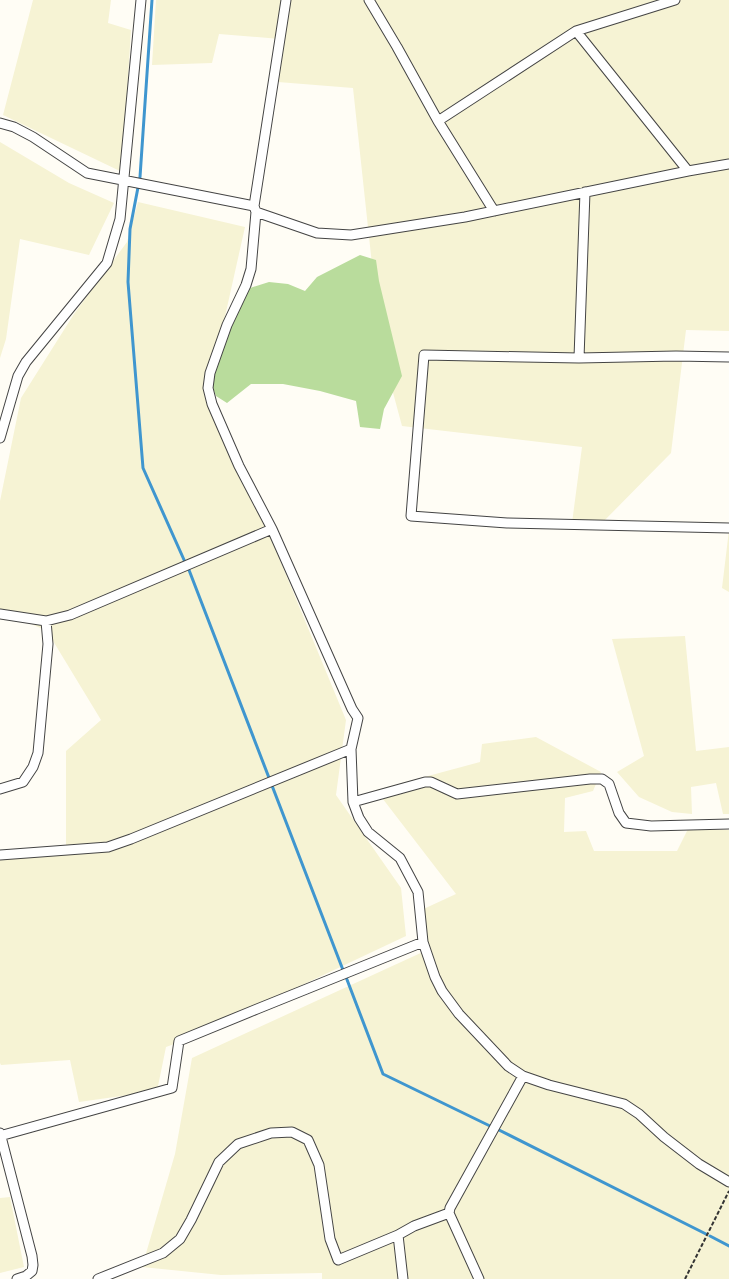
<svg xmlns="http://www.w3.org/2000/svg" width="729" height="1279" viewBox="0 0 729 1279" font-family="'IBM Plex Serif',serif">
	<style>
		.farmland { fill: #f6f3d4 }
		.forest { fill: #b9dc9c }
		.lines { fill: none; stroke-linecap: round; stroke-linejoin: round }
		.stream { stroke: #3f96cf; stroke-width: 3 }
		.street-casing { stroke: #444; stroke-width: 11 }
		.path { stroke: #333; stroke-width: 2; stroke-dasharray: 4 2; stroke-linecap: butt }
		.street { stroke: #fff; stroke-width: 9 }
	</style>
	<rect width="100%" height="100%" fill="#fffdf5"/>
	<path class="farmland" d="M33,0H111L108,23L131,30L122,172L3,115Z
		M156,0H729V331L686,330L671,453L600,525L572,523L582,447L402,426L381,348L353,88L278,82L280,39L219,34L212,63L152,65Z
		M0,142L69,183L114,203L89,255L20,239L6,339L0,358Z
		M138,202L245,227L209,388L346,720L336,795L401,888L406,936L188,1039L166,1047L157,1091L79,1102L70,1060L1,1065L0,1063V857L66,851V751L101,720L47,631L0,610V501L21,398L74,314L127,242Z
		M729,530V592L722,588Z
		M685,636L696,751L729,747V814H723L716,783L691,787L692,814L672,812L639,797L617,772L644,756L612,639Z
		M536,737L601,772L593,791L565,798L564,832L586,831L594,851H677L688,829L729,830V1279H322V1273L221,1275L142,1267L175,1154L192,1058L425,951L417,912L456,894L376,790L480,762L482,744Z
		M10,1197L24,1267L0,1273V1198Z"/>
	<path class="forest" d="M360,255L376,260L379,281L402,376L384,409L380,429L360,427L356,401L320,391L283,384H251L227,403L216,396L212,385L216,368L231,324L250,288L269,282L288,284L305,291L317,277Z"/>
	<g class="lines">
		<path class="stream" d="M152,0L140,177L130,229L128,282L143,468L185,562
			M189,570L343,970
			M346,977L383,1074L490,1126
			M497,1129L706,1234
			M710,1236L729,1246"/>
		<defs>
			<path id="street" d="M286,0L254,206L256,212L251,269L246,285L227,325L210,373L208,388L212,404L239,466L272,529L352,709L358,718L351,749L353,802L359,818L368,832L400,858L418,892L423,942L435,977L442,991L459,1014L508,1066L523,1076L549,1085L624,1104L639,1114L664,1137L699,1164L729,1182
				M369,0L397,47L438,121L494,211
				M576,31L688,171
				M438,121L576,31L675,0
				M0,123L14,127L33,137L87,173L254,206
				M256,212L317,233L351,235L465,217L688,171L729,164
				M729,357L676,356L579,358L424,355L411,516L507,523L729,528
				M579,358L585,192
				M0,438L18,376L26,362L107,263L120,219L141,0
				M0,614L46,621L70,615L272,529
				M0,789L23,782L33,767L38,753L48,644L46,621
				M353,802L425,782H431L457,794L590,779H602L609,784L619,813L626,823L651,826L729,824
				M0,855L108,847L131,839L351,749
				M0,1133L32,1256L33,1265L32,1271L26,1276L17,1279
				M0,1136L172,1088L179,1041L257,1009L423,942
				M398,1235L403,1279
				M98,1279L163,1253L180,1239L191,1220L219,1162L238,1144L271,1133L292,1132L308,1140L319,1165L330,1239L338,1260L398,1235L414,1226L449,1213
				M479,1279L449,1213L450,1208L523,1076"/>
		</defs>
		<use href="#street" class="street-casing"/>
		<path class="path" d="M685,1279L729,1191"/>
		<use href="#street" class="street"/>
	</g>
</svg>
